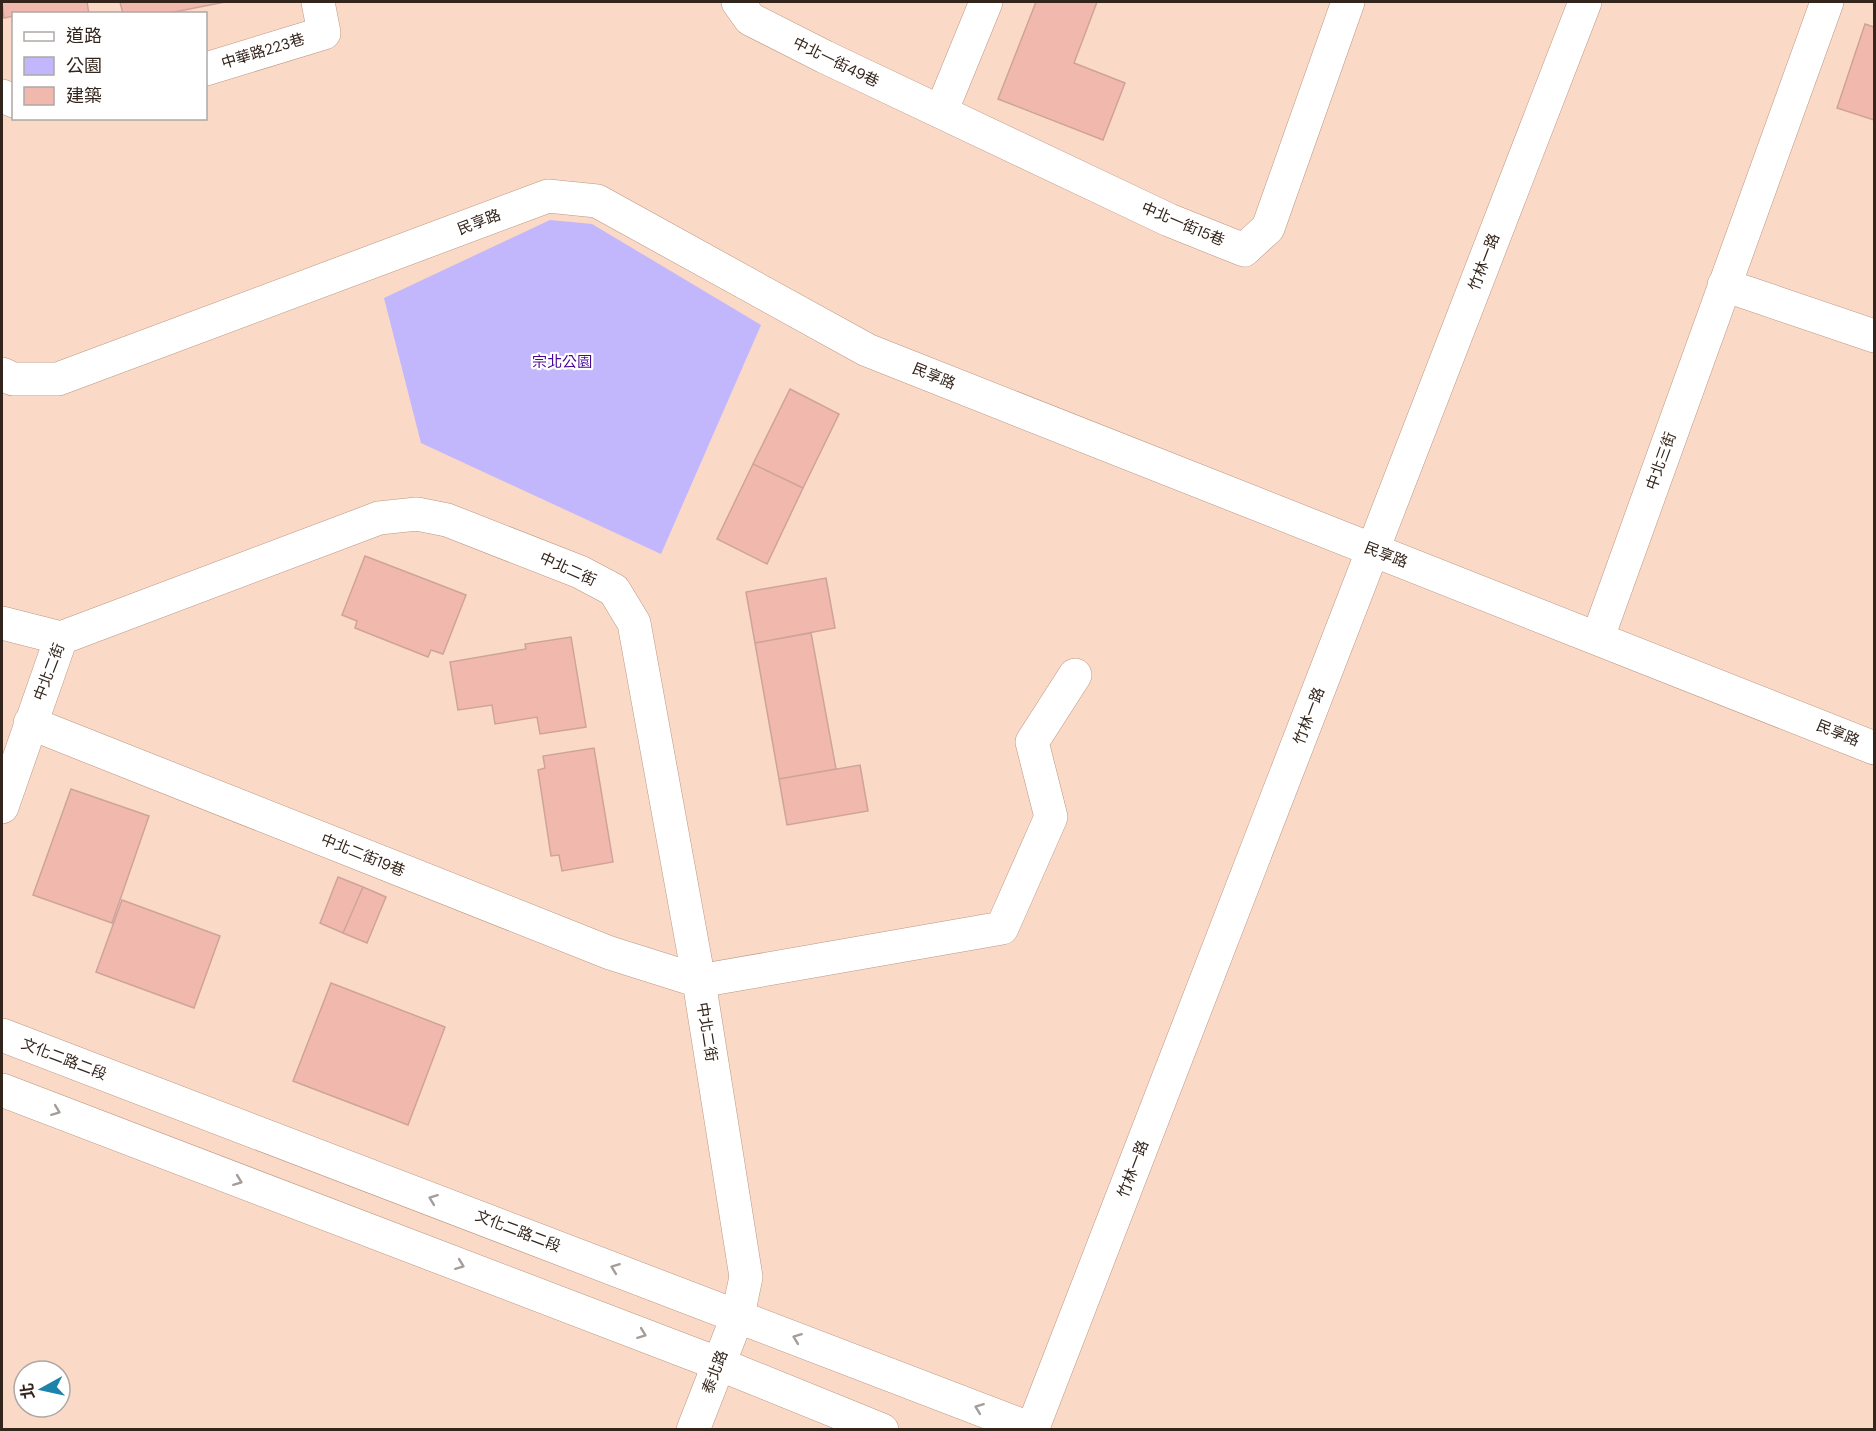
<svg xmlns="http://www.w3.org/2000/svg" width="1876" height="1431" viewBox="0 0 1876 1431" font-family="'DM Sans','Noto Sans TC',sans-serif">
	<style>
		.green { fill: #c2b6fc }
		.building { fill: #f1b9ae; stroke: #cfa39a; stroke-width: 1.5 }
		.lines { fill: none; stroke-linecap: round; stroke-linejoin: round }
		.street-casing { stroke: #bc9781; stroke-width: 34 }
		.secondary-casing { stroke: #bc9781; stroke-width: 34 }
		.street { stroke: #fff; stroke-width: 33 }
		.secondary { stroke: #fff; stroke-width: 33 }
		.oneway { stroke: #a49d99 }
		.labels { text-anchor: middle; stroke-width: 4.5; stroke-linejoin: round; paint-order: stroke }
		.street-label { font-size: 15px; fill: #34251c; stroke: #fff }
		.park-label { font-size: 15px; fill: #470799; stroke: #fff }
	</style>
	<rect width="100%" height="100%" fill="#fad9c7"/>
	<path class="green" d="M550,220L592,224L761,325L661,554L421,443L384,298Z"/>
	<path class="building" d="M2,2H87L89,14H14V16L4,18Z
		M120,2H225L164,14H123Z
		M1036,2H1097L1074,63L1125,83L1103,140L998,99Z
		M1865,24L1874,27V120L1837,108Z
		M790,389L839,414L803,488L753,464Z
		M753,464L803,488L767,564L717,539Z
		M365,556L466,595L443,654L431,650L428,657L355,628L357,621L342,615Z
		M826,578L835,628L755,643L746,592Z
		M811,633L836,769L779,779L755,643Z
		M571,637L586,727L540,734L537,717L495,724L492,705L458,710L450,662L526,649L525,644Z
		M594,748L613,862L562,871L559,855L551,856L538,770L545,768L543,756Z
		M860,765L868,811L787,825L779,779Z
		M71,789L149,816L112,923L33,895Z
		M338,877L363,887L343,933L320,923Z
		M363,887L386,897L367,943L343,933Z
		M122,900L220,936L194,1008L96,972Z
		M331,983L445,1027L408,1125L293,1081Z"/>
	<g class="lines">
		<defs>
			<path id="street" d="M738,2L750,19L825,57L1169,220L1244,250L1268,228L1348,2
				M206,69L324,33L318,2
				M2,96L14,101
				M941,112L986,2
				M1724,285L1874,336
				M2,374L13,379H58L548,196L597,201L867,350L1874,748
				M2,623L61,638
				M1598,637L1827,2
				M30,723L610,953L699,981L1002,928L1051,817L1032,742L1075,675
				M2,807L61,638L379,518L417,514L447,520L580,572L614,590L634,623L699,981L746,1277L738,1315L693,1430
				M1032,1430L1585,2"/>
			<path id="secondary" d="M2,1035L1034,1430
				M2,1090L719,1364L882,1430"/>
		</defs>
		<use href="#street" class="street-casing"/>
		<use href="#secondary" class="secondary-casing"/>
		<use href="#street" class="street"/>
		<use href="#secondary" class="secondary"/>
	</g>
	<defs><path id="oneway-chevron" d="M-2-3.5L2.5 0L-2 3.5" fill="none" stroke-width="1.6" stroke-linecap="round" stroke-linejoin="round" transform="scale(1.5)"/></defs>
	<g class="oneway">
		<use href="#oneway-chevron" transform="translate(56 1111) rotate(21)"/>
		<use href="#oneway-chevron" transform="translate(238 1181) rotate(21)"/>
		<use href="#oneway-chevron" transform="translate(433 1199) rotate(-159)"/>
		<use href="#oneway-chevron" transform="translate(460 1265) rotate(21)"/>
		<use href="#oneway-chevron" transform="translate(615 1268) rotate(-159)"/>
		<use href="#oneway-chevron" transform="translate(642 1334) rotate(21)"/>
		<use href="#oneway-chevron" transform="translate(797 1338) rotate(-159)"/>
		<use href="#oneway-chevron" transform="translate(979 1408) rotate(-159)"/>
	</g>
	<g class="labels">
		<g class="street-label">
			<text transform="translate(263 51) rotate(-17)" y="5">中華路223巷</text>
			<text transform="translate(836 62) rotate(26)" y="5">中北一街49巷</text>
			<text transform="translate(479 222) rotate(-21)" y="5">民享路</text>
			<text transform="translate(1183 224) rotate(23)" y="5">中北一街15巷</text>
			<text transform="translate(1484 262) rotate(-69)" y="5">竹林一路</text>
			<text transform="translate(934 376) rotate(22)" y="5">民享路</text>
			<text transform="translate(1661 461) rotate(-70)" y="5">中北三街</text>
			<text transform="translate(1386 555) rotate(21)" y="5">民享路</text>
			<text transform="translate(568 569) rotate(24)" y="5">中北二街</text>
			<text transform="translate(49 672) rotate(-69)" y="5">中北二街</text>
			<text transform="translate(1309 716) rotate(-69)" y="5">竹林一路</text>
			<text transform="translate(1838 733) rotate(22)" y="5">民享路</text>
			<text transform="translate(363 855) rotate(22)" y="5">中北二街19巷</text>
			<text transform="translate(707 1032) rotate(81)" y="5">中北二街</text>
			<text transform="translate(64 1059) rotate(21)" y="5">文化二路二段</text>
			<text transform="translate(1133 1169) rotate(-69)" y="5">竹林一路</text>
			<text transform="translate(518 1231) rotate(21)" y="5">文化二路二段</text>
			<text transform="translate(715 1372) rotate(-69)" y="5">泰北路</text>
		</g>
		<g class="park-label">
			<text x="562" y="367">宗北公園</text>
		</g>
	</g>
	<rect width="1876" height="1431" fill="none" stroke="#34251c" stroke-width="6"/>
	<rect x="12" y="12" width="195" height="108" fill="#ffffff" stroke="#aea8a4" stroke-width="1.5"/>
	<rect x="24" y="32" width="30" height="9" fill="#ffffff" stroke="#aea8a4" stroke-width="1.5"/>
	<text x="66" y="42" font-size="18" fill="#34251c">道路</text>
	<rect x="24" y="57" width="30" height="18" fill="#c2b6fc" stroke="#aea8a4" stroke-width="1.5"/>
	<text x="66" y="72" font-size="18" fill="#34251c">公園</text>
	<rect x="24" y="87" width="30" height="18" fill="#f1b9ae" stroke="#aea8a4" stroke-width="1.5"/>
	<text x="66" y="102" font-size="18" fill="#34251c">建築</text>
	<g transform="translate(42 1389) rotate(262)"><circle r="28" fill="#ffffff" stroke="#aea8a4" stroke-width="1.5"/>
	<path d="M0-4.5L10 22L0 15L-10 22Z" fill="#1d83ad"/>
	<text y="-9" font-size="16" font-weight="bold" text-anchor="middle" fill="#34251c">北</text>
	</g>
</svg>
